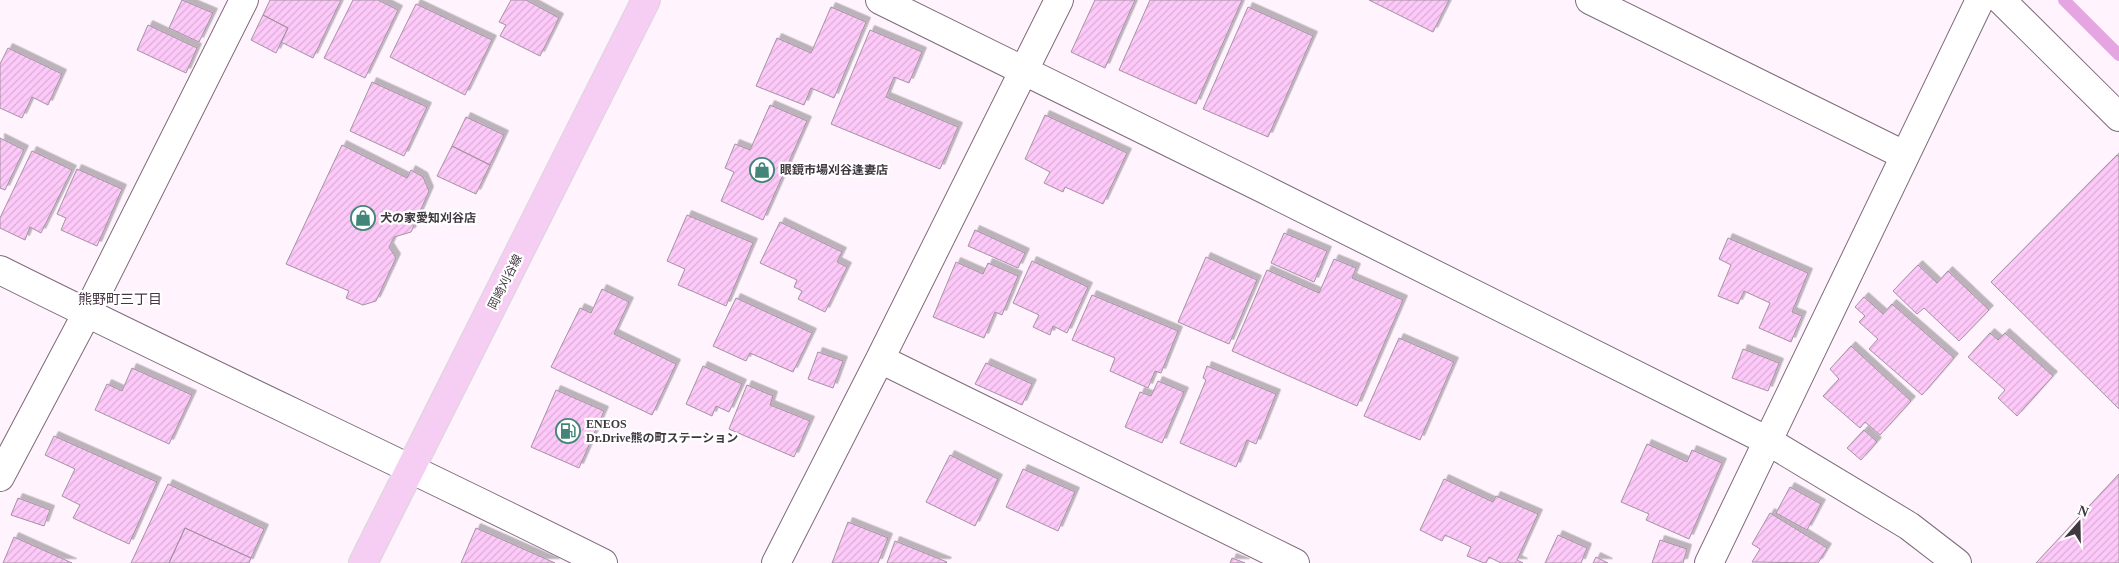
<svg xmlns="http://www.w3.org/2000/svg" width="2119" height="563" viewBox="0 0 2119 563" font-family="'Times New Roman','Noto Sans JP',serif">
	<style>
		.lines { fill: none; stroke-linecap: round; stroke-linejoin: round }
		.stream { stroke: #e5a5e0; stroke-width: 12 }
		.building { fill: url(#building-hatch); stroke: #a492a2; filter: url(#shadow) }
		.minor-casing { stroke: #7d6c7b; stroke-width: 30 }
		.major-casing { stroke: #d9d7d9; stroke-width: 30 }
		.minor { stroke: #fff; stroke-width: 28 }
		.major { stroke: #f6cdf3; stroke-width: 28 }
		.labels { text-anchor: middle; stroke-width: 4.5; stroke-linejoin: round; paint-order: stroke }
		.poi-label { font-size: 12px; font-weight: bold; fill: #40383f; stroke: #fff; text-anchor: start }
		.street-label { font-size: 12px; fill: #40383f; stroke: #fff }
		.neighbourhood-label { font-size: 14px; fill: #453644; stroke: #fff }
	</style>
	<defs>
		<pattern id="building-hatch" width="6" height="6" patternUnits="userSpaceOnUse" patternTransform="scale(1.25)"><rect width="6" height="6" fill="#fdc9f9"/><path d="M-1 1l2-2M0 6l6-6M5 7l2-2" fill="none" stroke="#daadd6"/></pattern>
		<filter id="shadow"><feDropShadow dx="4.5" dy="-4.5" stdDeviation="0" flood-color="#0004"/></filter>
	</defs>
	<rect width="100%" height="100%" fill="#fff3fe"/>
	<g class="lines">
		<path class="stream" d="M2064,0L2119,55"/>
	</g>
	<path class="building" d="M182,0L213,13L199,42L169,28Z
		M270,0H341L313,58L281,42L288,28L263,15Z
		M353,0H378L398,10L365,78L324,58Z
		M511,0H526L559,18L540,56L500,36L506,25L499,22Z
		M1095,0H1135L1105,68L1071,52Z
		M1150,0H1242L1196,104L1119,70Z
		M1369,0H1449L1433,32Z
		M416,4L492,40L465,95L390,57Z
		M831,7L866,22L834,98L811,88L804,105L756,86L777,38L811,53Z
		M1248,7L1313,36L1268,137L1203,109Z
		M263,15L288,28L276,53L251,40Z
		M148,25L197,48L186,73L137,50Z
		M870,30L922,52L909,83L894,77L886,97L958,127L940,169L831,124Z
		M8,48L62,74L48,105L32,97L22,118L0,108V64Z
		M372,82L427,107L404,156L350,131Z
		M770,105L807,121L763,220L721,201L734,172L725,168L735,144L750,150Z
		M1045,115L1127,153L1103,204L1065,187L1063,192L1044,183L1050,172L1025,159Z
		M466,117L504,135L490,165L452,146Z
		M0,138L24,150L5,190L0,188Z
		M342,145L407,178L411,170L423,177L429,191L411,232L394,237L389,247L396,258L376,301L363,305L346,298L349,291L286,264Z
		M452,146L490,165L476,194L437,176Z
		M32,151L72,170L41,233L30,227L25,240L0,228V218Z
		M2117,155L2119,157V409L1991,282Z
		M77,169L122,189L97,246L61,230L66,218L57,214Z
		M687,215L753,243L726,306L678,285L685,269L667,261Z
		M780,222L842,252L837,262L847,267L825,312L798,299L802,291L794,287L797,280L760,263Z
		M975,230L1025,253L1018,268L968,246Z
		M1284,233L1327,251L1314,282L1271,263Z
		M1728,238L1808,273L1792,312L1802,316L1791,342L1759,328L1770,303L1744,291L1738,304L1718,296L1731,265L1719,259Z
		M1206,257L1257,280L1229,344L1178,322Z
		M1334,259L1356,268L1352,278L1403,300L1357,406L1232,351L1267,270L1319,293Z
		M1032,261L1088,287L1067,333L1053,326L1050,335L1033,327L1039,315L1013,303Z
		M956,262L983,274L988,263L1018,276L1002,315L995,312L984,338L933,317Z
		M1918,265L1937,283L1948,271L1989,310L1959,341L1924,308L1917,314L1893,291Z
		M602,289L629,302L614,334L676,364L652,415L551,367L580,308L591,313Z
		M1092,295L1178,331L1161,373L1155,371L1148,388L1110,371L1115,358L1072,340Z
		M1864,297L1883,314L1892,304L1954,358L1922,395L1869,349L1878,339L1859,322L1865,316L1855,307Z
		M736,298L812,333L793,372L750,353L746,361L713,346Z
		M1990,333L1998,340L2005,333L2053,376L2017,416L1998,398L2005,390L1968,357Z
		M1399,338L1454,362L1420,440L1364,416Z
		M1851,346L1911,401L1880,435L1865,422L1860,428L1823,396L1839,379L1830,369Z
		M1743,349L1779,363L1768,391L1732,378Z
		M818,352L843,361L833,388L808,379Z
		M986,363L1032,384L1022,405L975,384Z
		M703,366L742,384L729,412L716,406L712,416L686,404Z
		M1207,366L1276,394L1256,444L1247,440L1236,467L1180,443L1206,380L1203,378Z
		M132,368L192,395L169,444L95,410L107,384L122,391Z
		M1158,381L1184,392L1162,443L1125,427L1140,392L1151,396Z
		M747,385L773,396L770,405L810,421L794,457L729,429Z
		M556,390L604,411L579,468L531,447Z
		M1864,430L1877,442L1861,460L1847,448Z
		M54,436L157,482L129,544L73,518L80,505L62,496L75,469L45,455Z
		M1647,444L1687,462L1692,450L1722,463L1689,539L1646,520L1649,514L1621,502Z
		M950,455L998,479L975,526L926,502Z
		M1023,469L1075,492L1058,531L1006,507Z
		M2119,474V563H2036Z
		M1444,479L1493,502L1496,496L1538,514L1517,560L1523,563H1501L1489,557L1486,563H1484L1467,556L1471,547L1445,535L1442,541L1420,530Z
		M168,484L264,529L251,558L185,528L169,563H131Z
		M1790,487L1821,504L1807,530L1776,513Z
		M18,498L50,510L44,526L11,515Z
		M1770,513L1827,548L1818,563L1752,562L1760,549L1752,544Z
		M848,522L888,538L878,563H832Z
		M185,528L251,558L249,563H169Z
		M476,528L555,563H461Z
		M1558,535L1587,548L1581,563H1545Z
		M14,537L72,563H3Z
		M1660,540L1687,549L1683,563H1652Z
		M895,541L947,562L946,563H887Z
		M1596,557L1608,563H1593Z
		M1232,558L1245,563H1230Z"/>
	<g class="lines">
		<defs>
			<path id="minor" d="M880,0L1266,190L1768,441L1909,526L1957,563
				M1590,0L1904,155
				M2001,0L2119,117
				M0,270C200,370 403,463 603,563
				M880,359L1295,563
				M0,477L87,313L244,0
				M776,563L880,359L1059,0
				M1709,563L1980,0"/>
			<path id="major" d="M363,563L646,0"/>
		</defs>
		<use href="#minor" class="minor-casing"/>
		<use href="#major" class="major-casing"/>
		<use href="#minor" class="minor"/>
		<use href="#major" class="major"/>
	</g>
	<defs>
		<symbol id="shop-ring" viewBox="-11 -11 22 22"><circle r="9.5" fill="#fff" stroke="#438679" stroke-width="1.5"/><path d="M-5-2.5h2.3a2.7 3.5 0 0 1 5.4 0H5L5.5 6h-11ZM-1.5-2.5h3a1.5 2.3 0 0 0-3 0Z" fill="#438679"/></symbol>
		<symbol id="fuel-ring" viewBox="-11 -11 22 22"><circle r="9.5" fill="#fff" stroke="#438679" stroke-width="1.5"/><path d="M-5.5-6h7V0h2V4h1.3V-2.5L3-4.5l.8-.8L6-3V5H2.5V1h-1V6h-7ZM-4.2-4.7v3.2H.2V-4.7Z" fill="#438679"/></symbol>
	</defs>
	<g fill-rule="evenodd">
		<use href="#shop-ring" x="748" y="156" width="28" height="28"/>
		<use href="#shop-ring" x="349" y="204" width="28" height="28"/>
		<use href="#fuel-ring" x="554" y="417" width="28" height="28"/>
	</g>
	<g class="labels">
		<g class="poi-label">
			<text x="780" y="174">眼鏡市場刈谷逢妻店</text>
			<text x="380" y="222">犬の家愛知刈谷店</text>
			<text x="586" y="428">ENEOS<tspan x="586" dy="14">Dr.Drive熊の町ステーション</tspan></text>
		</g>
		<g class="street-label">
			<text transform="translate(505 282) rotate(-63)" y="4">岡崎刈谷線</text>
		</g>
		<g class="neighbourhood-label">
			<text x="120" y="304">熊野町三丁目</text>
		</g>
	</g>
	<g transform="translate(2079 523) rotate(20)" stroke="#ffffff" stroke-width="4" paint-order="stroke">
	<path d="M0-4L9 19L0 12L-9 19Z" fill="#40383f"/>
	<text y="-8" font-size="14" font-weight="bold" text-anchor="middle" fill="#40383f">N</text>
	</g>
</svg>
